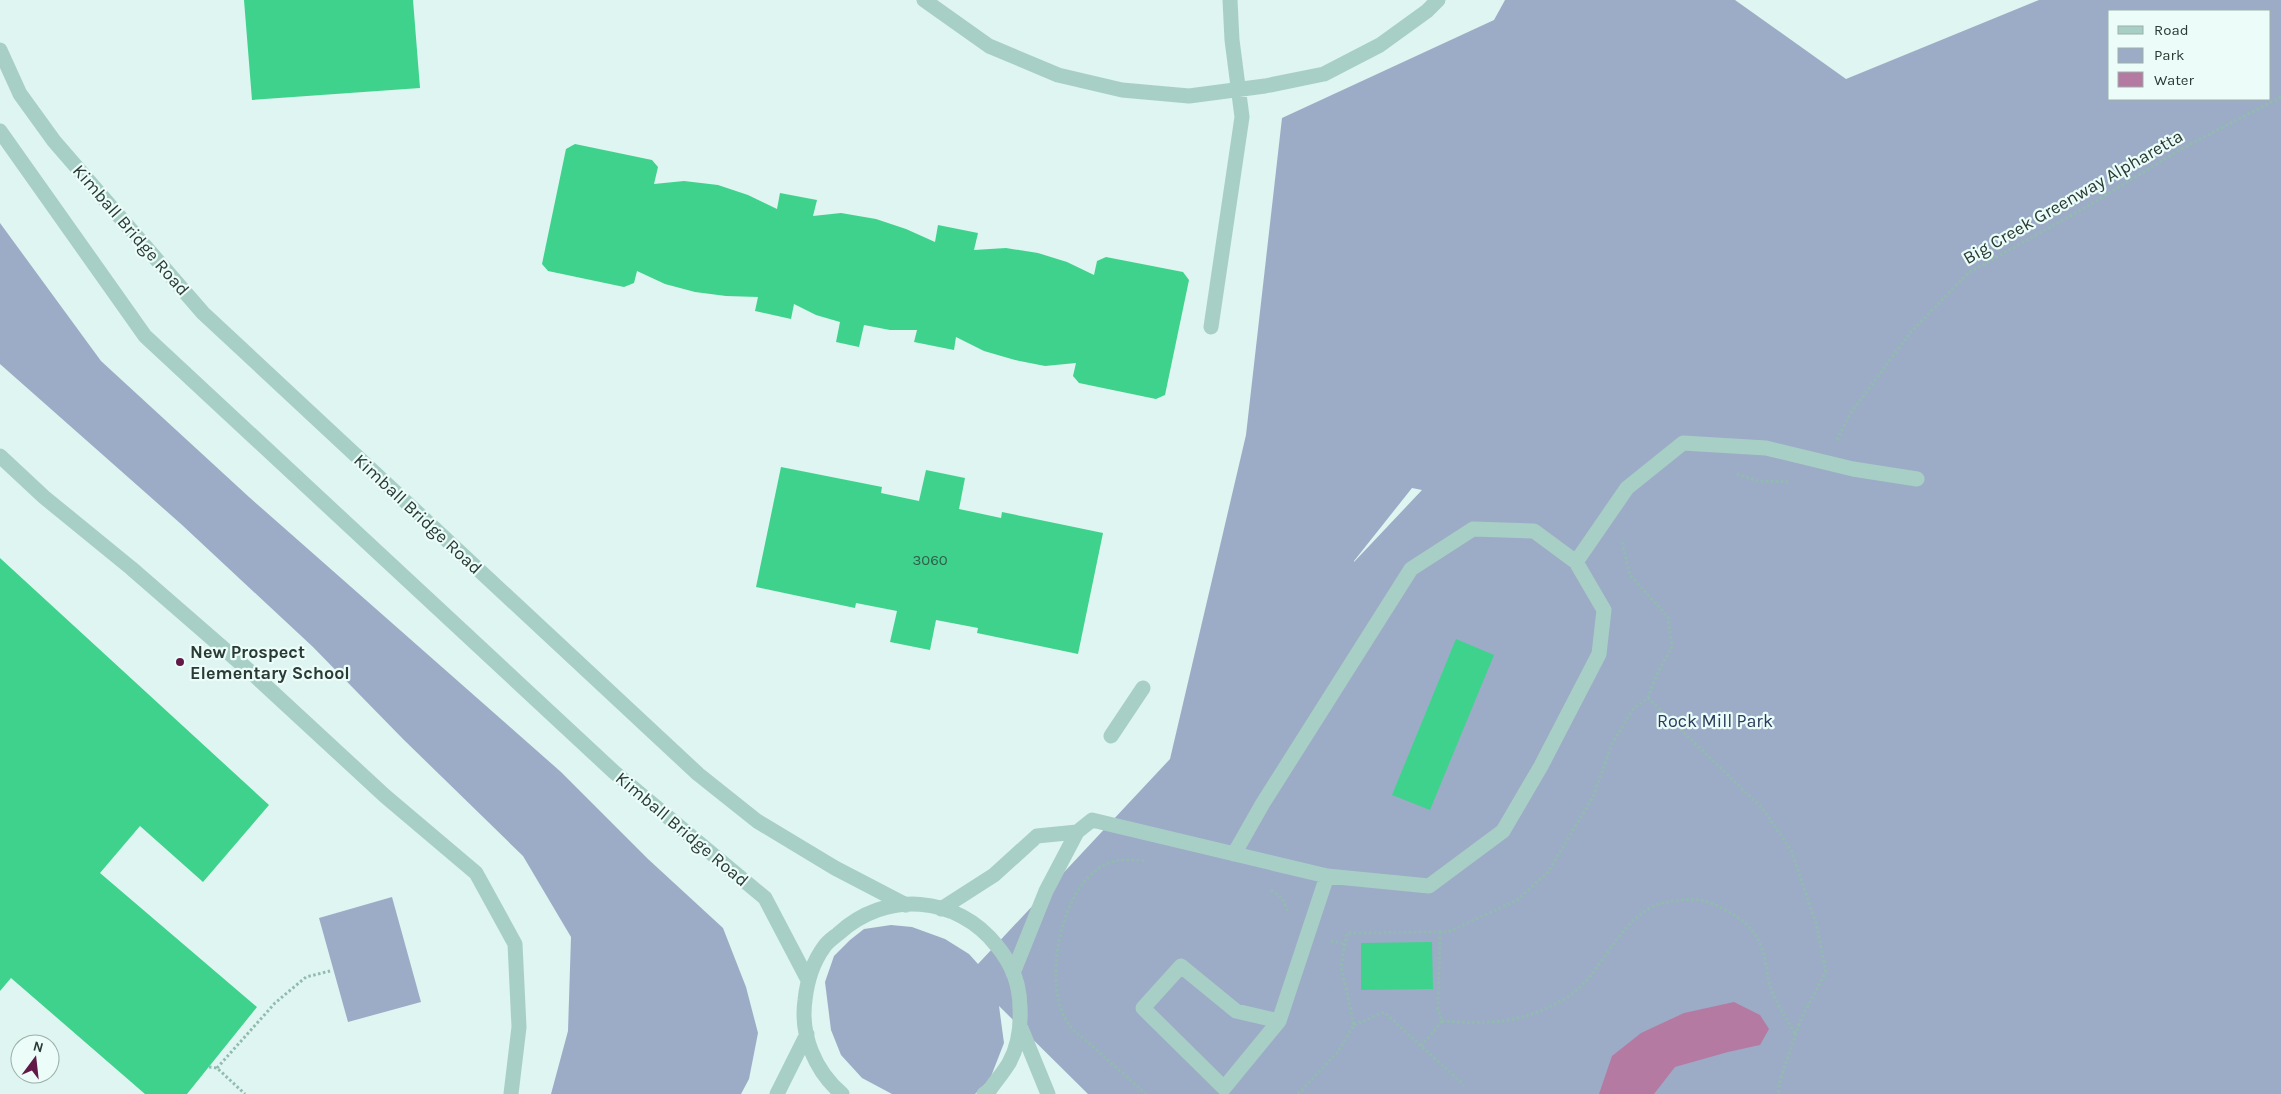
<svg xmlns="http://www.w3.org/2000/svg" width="2281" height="1094" viewBox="0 0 2281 1094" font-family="Karla,sans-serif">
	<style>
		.green { fill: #9cacc6; fill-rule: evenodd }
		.water { fill: #b57aa2 }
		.building { fill: #3fd28d }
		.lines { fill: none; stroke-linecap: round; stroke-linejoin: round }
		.path { stroke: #92bbaf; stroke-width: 3; stroke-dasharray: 2.5 2.5; stroke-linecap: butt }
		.minor { stroke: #a8cfc5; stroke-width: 15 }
		.poi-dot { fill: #621948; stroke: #ebfcf9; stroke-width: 2 }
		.labels { text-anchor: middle; stroke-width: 4.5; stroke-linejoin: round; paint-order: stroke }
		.number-label { font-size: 15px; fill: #2e614a }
		.street-label { font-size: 18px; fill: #293b34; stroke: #ebfcf9 }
		.poi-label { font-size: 18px; font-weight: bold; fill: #293b34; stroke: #ebfcf9; text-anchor: start }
		.park-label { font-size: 18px; fill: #2a3b5c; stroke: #ebfcf9 }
	</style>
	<rect width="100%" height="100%" fill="#def5f1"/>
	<path class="green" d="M1505,0H1735L1846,79L2039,0H2281V1094H1088L999,1006L1004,1043L990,1079L975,1094H892L862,1078L841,1055L831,1030L825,982L834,956L850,940L864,929L891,925L912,927L945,939L969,954L978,964L1170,759L1246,435L1282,118L1494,20ZM2110,11H2270V99H2110ZM1412,488L1422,490L1354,562V561Z
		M0,223L101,361L249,497L561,772L648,859L723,928L746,987L758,1033L749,1079L741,1094H551L568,1031L571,937L523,856L403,739L313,647L181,524L0,364Z
		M392,897L421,1002L348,1022L319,918Z"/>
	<path class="water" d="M1734,1002L1760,1015L1769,1029L1760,1045L1728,1052L1675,1067L1654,1094H1599L1612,1056L1641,1033L1684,1013Z"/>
	<path class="building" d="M244,0H413L420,88L252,100Z
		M575,144L652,160L658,167L654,184L684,181L718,185L748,195L777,209L780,193L817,200L813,216L841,213L876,219L906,229L935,242L938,225L978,233L974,250L1006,248L1038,253L1067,262L1094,275L1097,261L1106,257L1183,272L1189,280L1165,395L1156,399L1079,383L1073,376L1076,363L1045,366L1015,360L984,351L956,337L954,350L914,342L917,330H890L864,325L859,347L836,342L840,322L816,315L794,304L791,319L755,311L758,297L726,296L695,292L665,284L637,271L634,283L624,287L548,271L542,264L566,149Z
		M781,467L882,487L881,493L919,501L926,470L965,478L959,509L1001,518L1002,512L1103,533L1078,654L977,633L978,628L936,620L930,650L890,642L897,611L856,603L855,608L756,587Z
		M0,558L269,805L203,882L140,826L100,873L257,1007L187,1094H145L11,978L0,991Z
		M1456,639L1494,655L1430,810L1392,795Z
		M1432,942L1433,989L1361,990V943Z"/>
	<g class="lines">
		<path class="path" d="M1837,440L1850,414L1910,333L1968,273L2086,207L2183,148L2281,97
			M1737,474L1758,481L1789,482
			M1622,542L1630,575L1668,617L1672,647L1656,676L1648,698
			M1144,861C1131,860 1118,858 1106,864C1060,885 1041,986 1069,1025C1075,1033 1085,1039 1092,1046C1110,1062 1128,1078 1146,1094
			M1271,890L1282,898L1288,912
			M1331,941L1345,944
			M1442,1021C1490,1025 1527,1023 1569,996C1603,973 1615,925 1654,906C1659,903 1666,903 1672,901C1686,899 1700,898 1713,904C1729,911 1745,920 1755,934C1767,952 1765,970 1771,988C1777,1005 1787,1020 1796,1035
			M1354,1025L1384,1012L1464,1085
			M1421,1046L1442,1021L1438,1009L1440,932
			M209,1067L217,1068L245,1094
			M217,1068L275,1003L306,977L330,971
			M1298,1094L1337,1053L1354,1025L1341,966L1347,933L1448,932L1517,900L1548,872L1593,797L1612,744L1633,709L1648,698L1763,809L1791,850L1816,923L1826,972L1801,1019L1780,1080L1778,1094"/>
		<path class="minor" d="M924,0L989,46L1058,75L1122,90L1189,96L1265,86L1324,74L1380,45L1427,11L1438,0
			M0,50L20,94L54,141L203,313L698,774L757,821L835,868L906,905
			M0,131L145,336L614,772L765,898L808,980
			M1211,327L1242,117L1232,40L1230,0
			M0,456L44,497L131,568L253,674L385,796L476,873L515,944L519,1027L511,1094
			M1111,736L1143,688
			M1234,854L1263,803L1411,569L1473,529L1534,531L1576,562
			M1327,876L1429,886L1503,831L1541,766L1599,654L1604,610L1576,562L1627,488L1683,443L1766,448L1853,469L1917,479
			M941,909L994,875L1037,836L1077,832
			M1013,973L1046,891L1077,832L1092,820L1327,876L1279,1021L1224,1088L1143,1008L1181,966L1236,1011L1279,1021
			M1021,1028L1048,1094
			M777,1094L807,1034
			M842,1094C815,1071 800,1035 805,1000C807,982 813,962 824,947C827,942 833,938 838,934C885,890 957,895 997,946C1012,964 1020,985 1020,1008C1021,1027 1018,1047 1009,1063C1003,1073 995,1082 989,1091L984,1094"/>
	</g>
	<circle class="poi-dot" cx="180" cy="662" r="5"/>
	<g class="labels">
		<g class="number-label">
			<text x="930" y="565">3060</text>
		</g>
		<g class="street-label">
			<text transform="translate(2073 197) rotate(-30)" y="6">Big Creek Greenway Alpharetta</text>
			<text transform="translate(131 230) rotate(49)" y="6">Kimball Bridge Road</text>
			<text transform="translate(418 514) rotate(43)" y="6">Kimball Bridge Road</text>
			<text transform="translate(682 829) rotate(40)" y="6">Kimball Bridge Road</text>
		</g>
		<g class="poi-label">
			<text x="190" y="658">New Prospect<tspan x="190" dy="21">Elementary School</tspan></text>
		</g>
		<g class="park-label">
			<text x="1715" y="727">Rock Mill Park</text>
		</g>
	</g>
	<rect x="2108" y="10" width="162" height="90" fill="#ebfcf9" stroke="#9dafaa"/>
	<rect x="2118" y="26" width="25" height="8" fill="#a8cfc5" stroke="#9dafaa"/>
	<text x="2154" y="35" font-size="15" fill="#293b34">Road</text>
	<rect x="2118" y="48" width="25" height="15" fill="#9cacc6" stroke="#9dafaa"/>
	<text x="2154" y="60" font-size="15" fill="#293b34">Park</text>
	<rect x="2118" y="72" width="25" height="15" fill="#b57aa2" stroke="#9dafaa"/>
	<text x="2154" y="85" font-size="15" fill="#293b34">Water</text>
	<g transform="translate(35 1059) rotate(15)"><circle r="24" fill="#ebfcf9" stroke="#9dafaa"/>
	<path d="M0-4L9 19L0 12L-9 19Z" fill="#621948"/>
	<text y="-8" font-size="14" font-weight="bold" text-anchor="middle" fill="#293b34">N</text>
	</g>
</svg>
